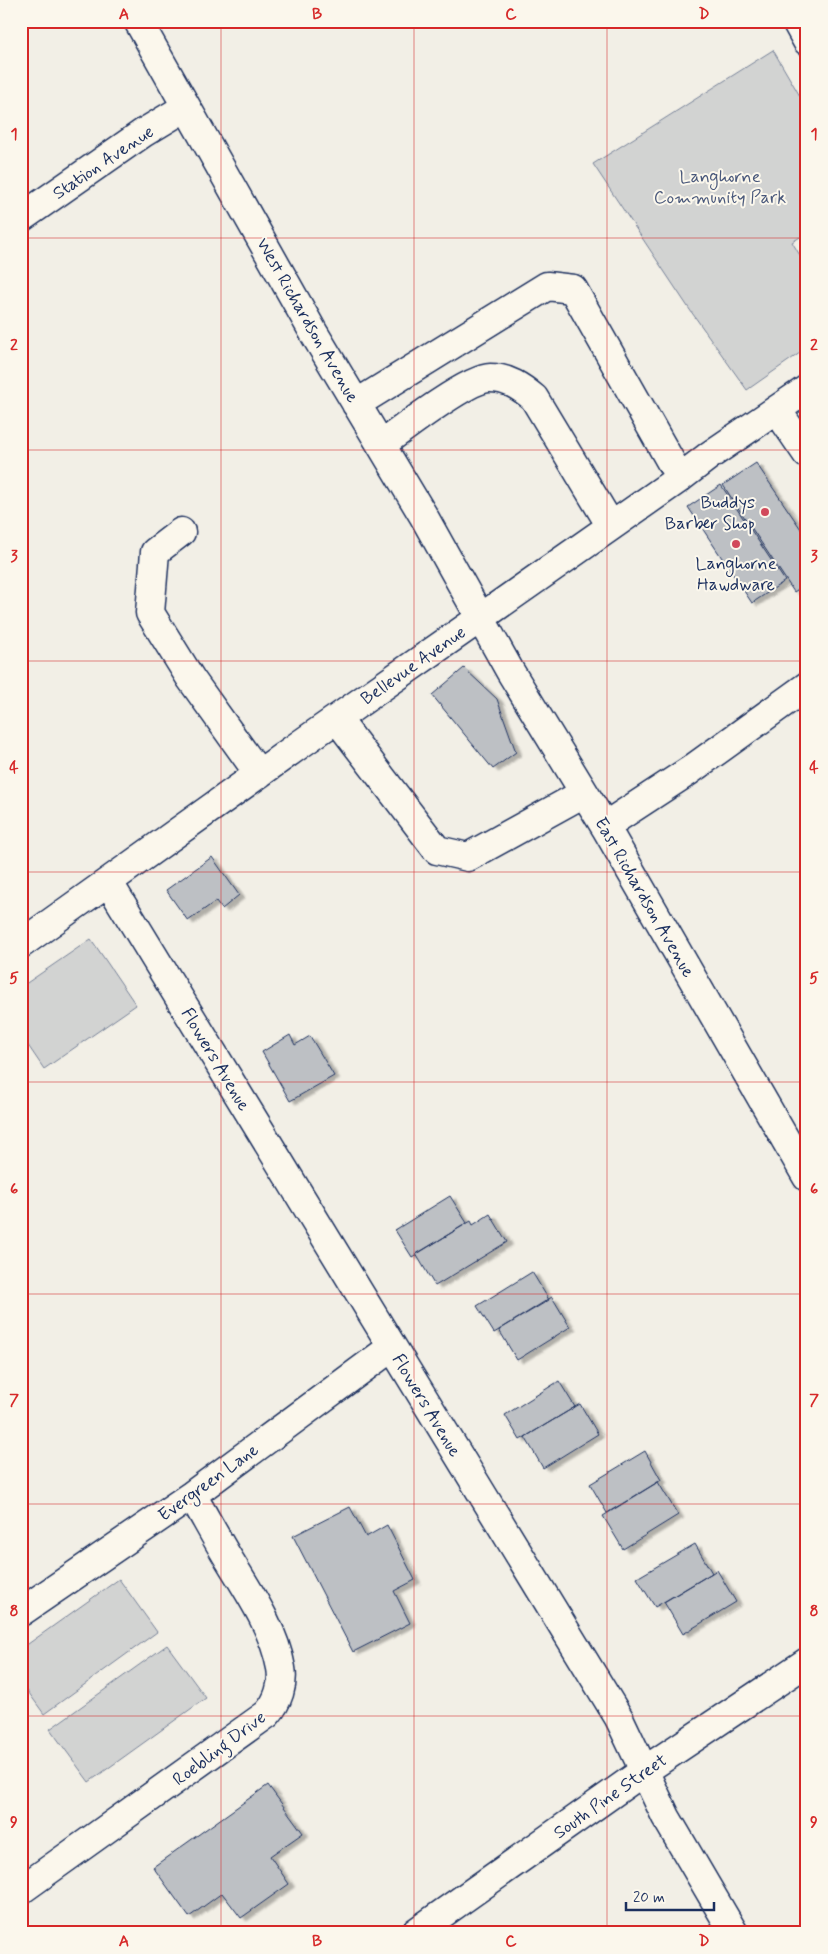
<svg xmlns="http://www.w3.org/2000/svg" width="828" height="1954" viewBox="0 0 828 1954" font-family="Mynerve,sans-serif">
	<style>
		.green { fill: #d2d3d2; stroke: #768198 }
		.building { fill: #bdc0c4; stroke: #1b2f5e; filter: url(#shadow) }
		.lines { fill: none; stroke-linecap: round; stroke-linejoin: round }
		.minor-casing { stroke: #1b2f5e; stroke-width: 31 }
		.major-casing { stroke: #1b2f5e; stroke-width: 31 }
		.minor { stroke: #fbf7ec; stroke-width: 28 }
		.major { stroke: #fbf7ec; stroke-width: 28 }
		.grid { fill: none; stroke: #d62828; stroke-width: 1; stroke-opacity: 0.55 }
		.poi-dot { fill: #d1495b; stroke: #fbf7ec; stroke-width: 2 }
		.labels { text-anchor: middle; stroke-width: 4; stroke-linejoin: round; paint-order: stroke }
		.street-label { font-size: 18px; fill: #1b2f5e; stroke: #fbf7ec }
		.park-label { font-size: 18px; fill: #49587b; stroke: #fbf7ec }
		.poi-label { font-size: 18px; fill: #1b2f5e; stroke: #fbf7ec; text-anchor: end }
		.neatline { fill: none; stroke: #d62828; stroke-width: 2 }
		.grid-label { font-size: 16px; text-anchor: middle; font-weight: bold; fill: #d62828 }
	</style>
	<defs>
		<filter id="shadow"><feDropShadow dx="5.5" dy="3" stdDeviation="1" flood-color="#0004"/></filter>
	</defs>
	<rect width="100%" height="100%" fill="#f2efe6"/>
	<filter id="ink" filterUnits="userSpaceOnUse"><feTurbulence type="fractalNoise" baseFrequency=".02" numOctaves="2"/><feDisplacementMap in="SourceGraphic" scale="10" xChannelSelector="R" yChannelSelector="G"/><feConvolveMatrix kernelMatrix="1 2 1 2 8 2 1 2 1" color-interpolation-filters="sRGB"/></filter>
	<g filter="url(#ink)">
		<path class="green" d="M773,50L807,108V233L792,242L807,267V348L747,390L690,310L593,164Z
			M91,939L136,1005L44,1069L21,1035V987Z
			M119,1579L157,1632L44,1714L21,1682V1649Z
			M167,1645L206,1698L89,1782L50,1729Z"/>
		<path class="building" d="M756,463L807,538V583L794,592L723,485Z
			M721,485L785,581L752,603L688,507Z
			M464,668L497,699L516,752L493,769L432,695Z
			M212,857L239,895L222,909L216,901L188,921L166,890Z
			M290,1035L295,1045L310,1036L334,1076L290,1101L262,1052Z
			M450,1196L467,1223L412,1257L395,1230Z
			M490,1214L507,1242L435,1286L416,1254L471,1221L473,1225Z
			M532,1272L549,1300L494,1333L477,1306Z
			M552,1297L570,1327L517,1360L499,1330Z
			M559,1381L575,1407L520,1440L505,1415Z
			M580,1404L598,1434L543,1468L525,1437Z
			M645,1451L661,1480L607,1513L590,1484Z
			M658,1482L678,1515L623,1549L603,1516Z
			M350,1507L366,1537L387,1525L415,1580L394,1591L410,1623L353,1652L293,1536Z
			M695,1544L712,1573L655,1607L637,1578Z
			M717,1570L736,1602L683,1634L664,1602Z
			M268,1785L303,1833L270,1856L289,1884L241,1918L222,1893L189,1917L153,1867Z"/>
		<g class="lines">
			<defs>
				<path id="minor" d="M138,21L315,335L423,515L510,671L607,830L807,1177
					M21,218L143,133L186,107
					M356,404L547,286L573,289L680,478
					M777,410L807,454
					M381,445C401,430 469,378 490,378C508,378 521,387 534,398L611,526
					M181,532L155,552L150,613L191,679L259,774
					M337,719L437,850L468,857L584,793
					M605,826L689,771L807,686
					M109,883L619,1718L666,1817L734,1933
					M21,944L302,743L680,478L710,455L807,389
					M21,1612L192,1495L392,1347
					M21,1890L267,1714C278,1702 284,1684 281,1668C274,1629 250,1594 230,1561C217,1540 205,1517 192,1495"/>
				<path id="major" d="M796,21L807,41
					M415,1933L644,1771L807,1662"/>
			</defs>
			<use href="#minor" class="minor-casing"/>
			<use href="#major" class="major-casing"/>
			<use href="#minor" class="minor"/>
			<use href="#major" class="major"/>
		</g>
	</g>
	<path class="grid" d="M221,21V1933M414,21V1933M607,21V1933M21,238H807M21,450H807M21,661H807M21,872H807M21,1082H807M21,1294H807M21,1504H807M21,1716H807"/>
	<g class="poi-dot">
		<circle cx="765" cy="512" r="5"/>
		<circle cx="736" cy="544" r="5"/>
	</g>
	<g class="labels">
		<g class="street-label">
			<text transform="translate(103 162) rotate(-34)" y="6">Station Avenue</text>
			<text transform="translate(308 320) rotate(60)" y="6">West Richardson Avenue</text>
			<text transform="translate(413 665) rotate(-35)" y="6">Bellevue Avenue</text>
			<text transform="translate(645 897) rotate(60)" y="6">East Richardson Avenue</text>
			<text transform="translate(216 1059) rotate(59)" y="6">Flowers Avenue</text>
			<text transform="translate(427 1405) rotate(59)" y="6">Flowers Avenue</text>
			<text transform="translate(208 1482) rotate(-36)" y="6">Evergreen Lane</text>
			<text transform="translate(219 1748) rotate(-37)" y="6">Roebling Drive</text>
			<text transform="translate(610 1796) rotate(-35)" y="6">South Pine Street</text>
		</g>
		<g class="park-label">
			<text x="720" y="182">Langhorne<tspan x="720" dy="21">Community Park</tspan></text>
		</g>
		<g class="poi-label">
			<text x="755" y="508">Buddys<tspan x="755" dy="21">Barber Shop</tspan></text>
			<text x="736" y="569" text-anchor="middle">Langhorne<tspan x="736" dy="21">Hawdware</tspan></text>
		</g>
	</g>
	<rect width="828" height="1954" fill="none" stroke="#fbf7ec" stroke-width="55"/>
	<path d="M626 1902v8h88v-8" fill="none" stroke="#1b2f5e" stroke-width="2.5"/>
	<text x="633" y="1902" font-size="15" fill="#1b2f5e" stroke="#fbf7ec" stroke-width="4" paint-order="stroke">20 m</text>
	<rect x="28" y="28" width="772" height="1898" class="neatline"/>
	<g class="grid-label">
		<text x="124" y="19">A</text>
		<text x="317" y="19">B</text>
		<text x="511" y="19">C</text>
		<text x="704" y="19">D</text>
		<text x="14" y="139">1</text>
		<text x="814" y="139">1</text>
		<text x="14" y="350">2</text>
		<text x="814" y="350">2</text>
		<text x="14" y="561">3</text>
		<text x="814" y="561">3</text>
		<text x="14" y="772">4</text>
		<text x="814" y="772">4</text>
		<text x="14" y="983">5</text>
		<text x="814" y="983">5</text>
		<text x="14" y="1194">6</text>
		<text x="814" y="1194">6</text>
		<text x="14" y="1405">7</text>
		<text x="814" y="1405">7</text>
		<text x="14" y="1616">8</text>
		<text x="814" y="1616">8</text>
		<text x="14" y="1827">9</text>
		<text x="814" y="1827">9</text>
		<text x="124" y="1946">A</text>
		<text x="317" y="1946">B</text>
		<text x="511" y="1946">C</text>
		<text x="704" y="1946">D</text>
	</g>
</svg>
